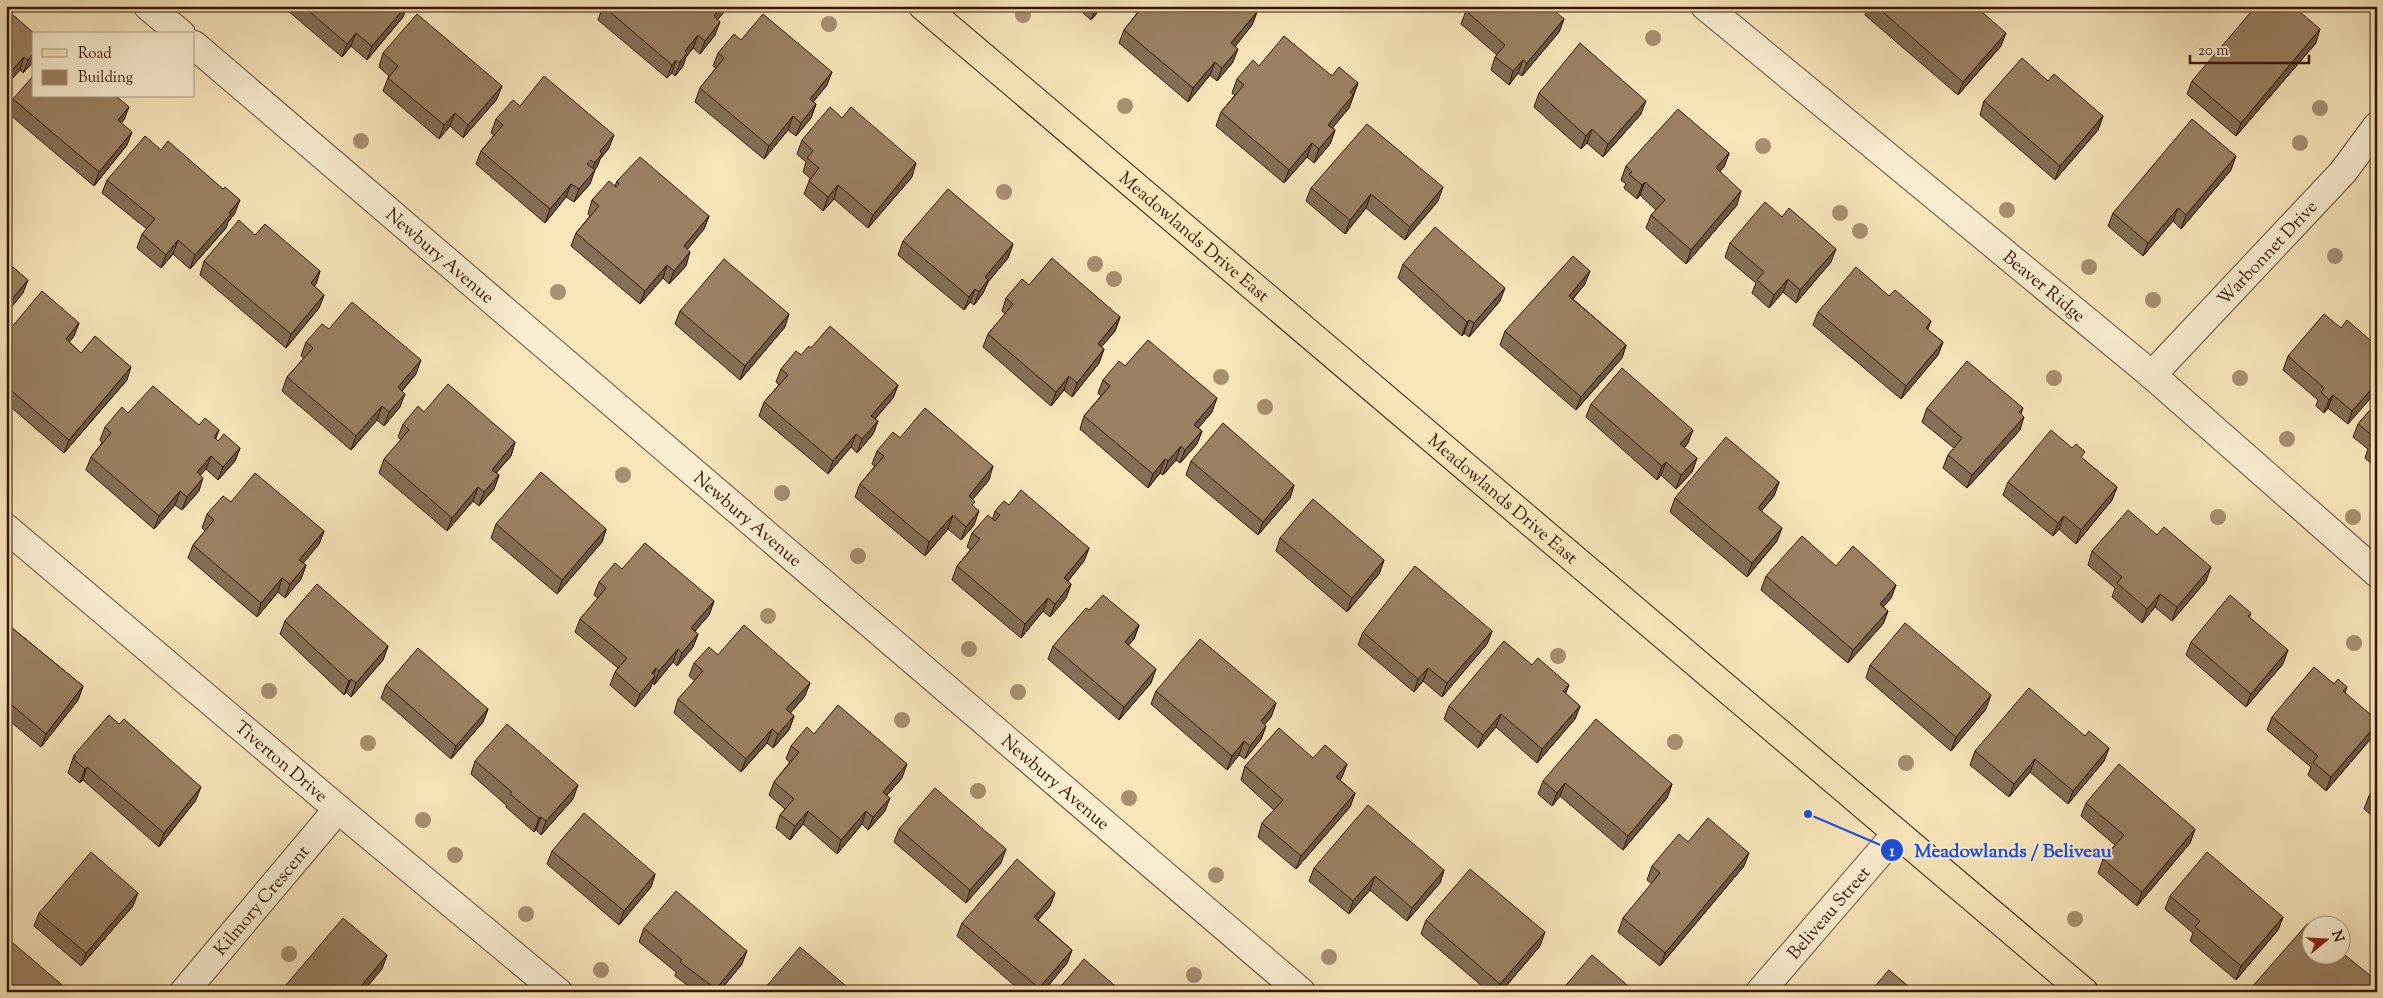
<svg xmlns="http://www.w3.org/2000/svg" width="2383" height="998" viewBox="0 0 2383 998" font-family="'Sorts Mill Goudy',serif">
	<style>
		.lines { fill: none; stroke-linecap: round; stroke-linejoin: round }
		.minor-casing { stroke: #664934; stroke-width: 30 }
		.major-casing { stroke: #361507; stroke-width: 30 }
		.minor { stroke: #faeed2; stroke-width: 28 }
		.major { stroke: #f8e5ba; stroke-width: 28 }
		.tree { fill: #a88f70 }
		.wall { fill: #856f56; stroke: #361507 }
		.shaded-wall { fill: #6c5a46; stroke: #361507 }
		.building { fill: #9b8164; stroke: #361507 }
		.labels { text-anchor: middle; stroke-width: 4; stroke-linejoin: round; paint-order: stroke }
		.street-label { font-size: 18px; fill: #361507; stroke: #faeed2 }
		.leader { fill: none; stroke: #1d4ed8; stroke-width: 2 }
		.callout-dot { fill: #1d4ed8; stroke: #faeed2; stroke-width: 2 }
		.mark-label { font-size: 15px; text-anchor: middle; font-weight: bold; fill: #fff }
		.callout-label { font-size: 19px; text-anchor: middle; font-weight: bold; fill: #1d4ed8; stroke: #faeed2; stroke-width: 4; stroke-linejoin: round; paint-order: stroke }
	</style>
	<rect width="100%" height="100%" fill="#f8e5ba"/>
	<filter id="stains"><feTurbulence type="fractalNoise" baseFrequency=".004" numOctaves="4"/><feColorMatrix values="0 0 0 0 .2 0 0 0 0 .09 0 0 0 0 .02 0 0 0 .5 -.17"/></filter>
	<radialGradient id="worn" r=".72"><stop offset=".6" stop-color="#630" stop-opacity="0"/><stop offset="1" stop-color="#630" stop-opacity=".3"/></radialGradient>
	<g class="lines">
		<defs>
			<g id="minor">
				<path d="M148,6L181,34"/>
				<path id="s1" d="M1705,6L2152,375L2377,573"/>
				<path id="s2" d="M194,45L1301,992"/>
				<path id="s3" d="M2152,375L2343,172L2377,126"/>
				<path id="s4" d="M6,528L338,809L558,992"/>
				<path id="s5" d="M184,992L338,809"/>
				<path id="s6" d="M1760,992L1897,833"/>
			</g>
			<g id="major">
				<path id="s7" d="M923,6L2084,992"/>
			</g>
		</defs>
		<use href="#minor" class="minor-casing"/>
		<use href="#major" class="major-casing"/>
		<use href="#minor" class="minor"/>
		<use href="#major" class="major"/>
	</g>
	<g class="tree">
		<circle cx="1023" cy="15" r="8"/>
		<circle cx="829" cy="24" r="8"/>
		<circle cx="1653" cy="38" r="8"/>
		<circle cx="1125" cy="106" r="8"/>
		<circle cx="2320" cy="108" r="8"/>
		<circle cx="361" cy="141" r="8"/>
		<circle cx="2300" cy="143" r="8"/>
		<circle cx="1763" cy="146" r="8"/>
		<circle cx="1004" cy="192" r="8"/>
		<circle cx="2007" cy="210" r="8"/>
		<circle cx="1840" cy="213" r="8"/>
		<circle cx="1860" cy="231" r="8"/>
		<circle cx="2335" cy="256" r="8"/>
		<circle cx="1095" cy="264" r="8"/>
		<circle cx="2089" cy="267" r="8"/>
		<circle cx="1114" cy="279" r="8"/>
		<circle cx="558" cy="292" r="8"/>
		<circle cx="2153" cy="300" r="8"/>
		<circle cx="1221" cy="377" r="8"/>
		<circle cx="2054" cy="378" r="8"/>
		<circle cx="2240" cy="378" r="8"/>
		<circle cx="1265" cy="407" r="8"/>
		<circle cx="2287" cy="439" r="8"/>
		<circle cx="623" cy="475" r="8"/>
		<circle cx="782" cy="493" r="8"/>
		<circle cx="2218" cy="517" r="8"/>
		<circle cx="2353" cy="517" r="8"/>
		<circle cx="858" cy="556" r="8"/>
		<circle cx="768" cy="616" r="8"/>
		<circle cx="2354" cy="643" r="8"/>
		<circle cx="969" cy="649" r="8"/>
		<circle cx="1558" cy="656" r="8"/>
		<circle cx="269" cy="691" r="8"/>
		<circle cx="1018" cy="692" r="8"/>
		<circle cx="902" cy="720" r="8"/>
		<circle cx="1675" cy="742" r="8"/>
		<circle cx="368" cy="743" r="8"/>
		<circle cx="1906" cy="763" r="8"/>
		<circle cx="978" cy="791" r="8"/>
		<circle cx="1129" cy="798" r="8"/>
		<circle cx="423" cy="820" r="8"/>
		<circle cx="455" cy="855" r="8"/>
		<circle cx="1216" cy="875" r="8"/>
		<circle cx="526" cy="914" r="8"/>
		<circle cx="2075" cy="919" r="8"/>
		<circle cx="289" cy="954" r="8"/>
		<circle cx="1329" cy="957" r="8"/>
		<circle cx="601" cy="970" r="8"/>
		<circle cx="1194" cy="975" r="8"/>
	</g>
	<path class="wall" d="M288,6H407L403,17L367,60L351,46L342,57L287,10Z
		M603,6H729L717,20L715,35L700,54L693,48L686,57L683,66L675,76L672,73L667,78L598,20Z
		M1075,6H1103L1091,20Z
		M1137,6H1250L1257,12L1252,25L1235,46L1233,62L1217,81L1210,75L1188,102L1119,43L1124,30L1138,12L1135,10Z
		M1868,6H1975L2001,46L1958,95L1865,15Z
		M1466,11L1564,19L1559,32L1522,76L1518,73L1509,85L1491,70L1495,57L1497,55L1461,24Z
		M34,34V61L23,73L20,70L6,85Z
		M741,40L827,85L813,102L816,104L811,118L796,136L788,130L764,159L695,102L700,88L716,68L713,66L718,53Z
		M2316,43L2236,136L2187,94L2192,81Z
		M383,53L497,99L463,138L450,126L439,139L383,91L388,78L389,76L379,67Z
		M1259,66L1332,76L1358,83L1349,108L1332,128L1335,130L1330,144L1314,163L1307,157L1284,183L1216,126L1221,112L1235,95L1232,93L1237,79Z
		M2048,81L2103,116L2098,130L2055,180L1980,115L1984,101Z
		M1539,93L1641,114L1603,157L1587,143L1581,149L1534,107Z
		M13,99L124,120L121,123L127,145L94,186L8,113Z
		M520,106L609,148L600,159L597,167L594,170L590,184L574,202L566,197L545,223L476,164L481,151L494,135L491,133L496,119Z
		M802,140L912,177L868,228L834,199L823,211L804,194L809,181L810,178L803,172L806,162L797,154Z
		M1729,153L1724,167L1720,171L1737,205L1686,264L1646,228L1651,215L1656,210L1640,195L1637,199L1624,188L1626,184L1621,180L1626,166Z
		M2231,170L2181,229L2173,221L2143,256L2108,226L2113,213Z
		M107,180L235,213L228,222L226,228L190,269L173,254L161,268L137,248L142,234L147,229L102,193Z
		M617,181L709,216L704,229L687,249L686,266L669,284L663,278L640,304L571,246L576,233L590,216L588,214L592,200L615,186Z
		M1311,188L1438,201L1405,240L1366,208L1345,234L1306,201Z
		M1782,217L1831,262L1796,303L1783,292L1769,308L1752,293L1756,283L1725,257L1730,243Z
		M255,235L320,271L316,284L314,286L324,295L319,308L286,348L200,275L204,261Z
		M903,241L1013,244L1008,258L988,282L983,293L974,305L970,302L964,310L898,255Z
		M1403,264L1500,301L1469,337L1464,333L1462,336L1398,278Z
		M1585,284L1573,299L1626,345L1622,358L1576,410L1500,345L1505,331Z
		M1029,285L1120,317L1115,331L1101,347L1104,349L1099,363L1072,397L1064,390L1051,406L983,347L988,334L1005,314L1002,311L1006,298Z
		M680,311L785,327L740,380L675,324Z
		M1818,312L1928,330L1943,342L1938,355L1901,399L1813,325Z
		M79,323L74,336L69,342L81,353L127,380L64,453L6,403V334Z
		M2341,328L2377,346L2348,424L2328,408L2324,413L2316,406L2318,400L2283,370L2288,356Z
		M306,342L416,374L402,391L400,407L384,426L377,420L351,450L282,391L287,377L304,358L301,356Z
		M811,348L898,385L893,398L875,419L878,421L873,434L857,453L851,447L828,474L759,416L764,402L779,385L776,382L781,369Z
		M1125,366L1212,412L1198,428L1202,431L1197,444L1180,463L1176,460L1163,475L1160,473L1148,488L1080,429L1084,416L1101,396L1098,393L1103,380Z
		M2377,402V468L2365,458L2368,449L2353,437L2358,424Z
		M1591,404L1688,443L1684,448L1697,458L1692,472L1676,489L1661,475L1657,480L1586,417Z
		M1927,408H2023L2021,414L2020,430L1967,488L1943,468L1948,455L1954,448L1922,422Z
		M424,412L515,442L511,456L496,473L499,475L494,489L479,506L473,501L447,531L379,473L384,459L401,440L398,437L403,424Z
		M128,413L199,425L218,441L240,448L235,461L218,480L206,469L200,475L199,491L182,510L175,505L154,529L86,470L91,457L102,443L100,440L105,427Z
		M900,438L989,480L972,499L974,525L961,540L948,529L925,556L855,497L860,484L875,466L872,464L877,451Z
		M2083,459L2117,487L2112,500L2076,544L2059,529L2053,536L2003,495L2008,482Z
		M1191,461L1294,485L1290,498L1258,535L1186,475Z
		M1779,482L1774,496L1761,511L1777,541L1747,577L1670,512L1675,498Z
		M231,502L324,531L319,544L303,563L306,565L301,579L285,598L278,592L257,617L188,558L193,545L205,531L202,528L207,514Z
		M1009,505L1089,548L1084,561L1068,581L1071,584L1066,598L1050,617L1043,611L1021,638L952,580L957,566L971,549L967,547L972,533L993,518L995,511Z
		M496,524L606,529L602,542L557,594L491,538Z
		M1280,538L1384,560L1379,574L1347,612L1276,551Z
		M2092,551L2206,581L2172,621L2155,607L2142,623L2112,597L2115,588L2088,565Z
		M622,569L714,601L709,615L695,631L698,634L693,647L677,666L673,662L654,685L652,683L650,689L635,707L610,685L615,672L618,668L575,632L580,619L598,598L594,595L599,582Z
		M1766,576L1896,585L1891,598L1883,607L1888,611L1883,624L1848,663L1761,590Z
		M1089,610L1139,625L1134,639L1128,645L1151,683L1119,720L1048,659L1053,646Z
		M2251,613L2249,618L2283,664L2246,707L2186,655L2191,642Z
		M285,621L388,646L383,660L351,697L346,692L344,695L280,634Z
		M6,623L83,686L78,700L41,747L6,718Z
		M1492,631L1487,644L1442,697L1423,681L1414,692L1358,645L1363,632Z
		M718,655L805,696L790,713L794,716L789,730L773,748L767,743L741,772L674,713L678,699L695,681L689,676L694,663Z
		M1870,665L1986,709L1951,751L1866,678Z
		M2334,684L2347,687L2345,693L2374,735L2326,791L2308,775L2311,767L2267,730L2272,717Z
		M386,685L488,709L483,722L451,759L381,698Z
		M1156,691L1276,703L1271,717L1264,725L1266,726L1261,739L1245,759L1239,755L1227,770L1151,704Z
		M1566,694L1580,706L1575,719L1537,763L1496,727L1478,748L1444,719L1449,706Z
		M814,734L902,778L887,795L885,811L868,830L862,824L837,854L803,824L790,840L776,828L780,815L785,809L769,795L774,782L790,762L786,759L791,746Z
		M2085,736L2109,748L2104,761L2068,804L2030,772L2009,797L1970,765L1975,751Z
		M74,755L196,800L159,847L83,780L80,783L68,773Z
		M1313,758L1347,764L1342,777L1340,780L1355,793L1350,807L1296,869L1258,837L1262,823L1274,810L1241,780L1245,766Z
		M475,761L573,799L541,835L536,830L534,832L506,807V805L471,774Z
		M1543,781L1672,784L1667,798L1623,850L1560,796L1552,806L1538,794Z
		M2377,786V820L2364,809L2369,796Z
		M2086,803L2195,829L2190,843L2137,906L2098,873L2103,859L2115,845L2081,816Z
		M899,829L1001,863L966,903L894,842Z
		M1688,842L1744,866L1660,966L1618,932L1623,918L1652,884L1647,880L1652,866Z
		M552,851L655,874L651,887L619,925L547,864Z
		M1314,868L1444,870L1440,883L1407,921L1370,890L1349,914L1309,881Z
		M1055,893L1050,906L1038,920L1072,950L1067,963L1043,992H1022L957,936L962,923Z
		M2170,896L2283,917L2278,930L2236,980L2190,941L2193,933L2165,909Z
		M133,906L81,966L34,926L39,913Z
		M1426,920L1540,946L1501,992H1489L1421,934Z
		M644,928L742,964L719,992H697L675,976L676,972L639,942Z
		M2252,987L2377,992H2250Z
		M765,988L853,992H763Z"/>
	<path class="shaded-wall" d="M406,6H407L403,17L367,60L372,46Z
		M722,6H729L709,30L714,16Z
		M1097,6H1103L1091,20Z
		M1257,12L1252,25L1227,57L1231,43Z
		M1564,19L1559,32L1522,76L1527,63Z
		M720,22L715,35L700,54L705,41Z
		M2320,29L2316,43L2236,136L2241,123Z
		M356,33L351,46L342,57L347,44Z
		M2006,33L2001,46L1958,95L1963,82Z
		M698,35L693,48L686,57L683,66L675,76L685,51Z
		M34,49V61L23,73L28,60Z
		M1238,49L1233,62L1217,81L1222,68Z
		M24,57L20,70L6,85V77Z
		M676,60L672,73L667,78L672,65Z
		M1523,60L1518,73L1509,85L1513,71Z
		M1215,62L1210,75L1188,102L1193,88Z
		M832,72L827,85L805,112L810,99Z
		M1358,83L1349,108L1324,138L1328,125L1350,92Z
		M502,86L497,99L463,138L468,125Z
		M1646,101L1641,114L1603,157L1608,144Z
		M816,104L811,118L796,136L801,123Z
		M129,107L124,120L113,133L118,120Z
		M455,113L450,126L439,139L444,125Z
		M793,116L788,130L764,159L769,146Z
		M2103,116L2098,130L2055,180L2060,166Z
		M1592,129L1587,143L1581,149L1586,136Z
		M1335,130L1330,144L1314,163L1319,149Z
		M132,132L127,145L94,186L99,172Z
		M614,135L609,148L600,159L597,167L591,175L595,170L590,184L574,202L579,189L589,176L600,151Z
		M1312,143L1307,157L1284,183L1289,170Z
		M1729,153L1724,167L1711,181L1716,168Z
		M2236,156L2231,170L2181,229L2186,215Z
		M916,163L912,177L868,228L873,215Z
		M1645,182L1640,195L1637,199L1642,185Z
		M571,184L566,197L545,223L550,209Z
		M838,185L834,199L823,211L828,197Z
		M1443,187L1438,201L1405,240L1410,227Z
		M1741,191L1737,205L1686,264L1691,250Z
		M1371,194L1366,208L1345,234L1350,220Z
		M240,200L235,213L228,222L226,228L190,269L195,255Z
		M2178,208L2173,221L2143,256L2148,243Z
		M709,216L704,229L679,260L684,246Z
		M178,240L173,254L161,268L166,255Z
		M1013,244L1008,258L988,282L983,293L974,305L985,277Z
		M1836,249L1831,262L1796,303L1800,290Z
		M690,252L686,266L669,284L674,271Z
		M667,265L663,278L640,304L645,291Z
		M320,271L316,284L306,296L311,283Z
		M1590,271L1585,284L1564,309L1569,296Z
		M1788,279L1783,292L1769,308L1774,295Z
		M28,280L23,293L6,314V306Z
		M1505,288L1500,301L1469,337L1474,323Z
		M975,289L970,302L964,310L969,297Z
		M324,295L319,308L286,348L291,334Z
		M789,314L785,327L740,380L745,366Z
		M1120,317L1115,331L1093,357L1098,344Z
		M1469,320L1464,333L1462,336L1467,322Z
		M1931,321L1926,334V328Z
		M79,323L74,336L61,353L66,339Z
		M1943,342L1938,355L1901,399L1906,386Z
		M1626,345L1622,358L1576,410L1581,397Z
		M1104,349L1099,363L1072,397L1077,383Z
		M421,360L416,374L393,401L398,387Z
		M131,367L127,380L64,453L69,440Z
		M1069,376L1064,390L1051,406L1056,392Z
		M2377,383V391L2348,424L2352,411Z
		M898,385L893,398L866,429L871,416Z
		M405,394L400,407L384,426L389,412Z
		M2333,395L2328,408L2324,413L2329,400Z
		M1217,398L1212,412L1189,439L1194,425Z
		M382,406L377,420L351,450L356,436Z
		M2024,417L2020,430L1967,488L1972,475Z
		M878,421L873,434L857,453L862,439Z
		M219,430L214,444V437Z
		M1693,430L1688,443L1675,458L1680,444Z
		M1202,431L1197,444L1180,463L1185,450Z
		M856,434L851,447L828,474L833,461Z
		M515,442L511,456L487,483L492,470Z
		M1181,446L1176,460L1163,475L1168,461Z
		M240,448L235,461L218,480L223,467Z
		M211,456L206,469L192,485L197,472Z
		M1697,458L1692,472L1676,489L1681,475Z
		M1165,459L1160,473L1148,488L1153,474Z
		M1666,462L1661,475L1657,480L1662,466Z
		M993,466L989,480L964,510L969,496Z
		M499,475L494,489L479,506L484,492Z
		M203,478L199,491L182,510L187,497Z
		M1779,482L1774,496L1753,521L1758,508Z
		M1294,485L1290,498L1258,535L1263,522Z
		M478,487L473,501L447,531L452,518Z
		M2117,487L2112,500L2076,544L2081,530Z
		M180,491L175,505L154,529L159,516Z
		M979,511L974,525L961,540L966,527Z
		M953,515L948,529L925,556L929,542Z
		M2064,516L2059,529L2053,536L2058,523Z
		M1782,528L1777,541L1747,577L1752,563Z
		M606,529L602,542L557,594L562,580Z
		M324,531L319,544L295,573L299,560Z
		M1089,548L1084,561L1059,592L1064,578Z
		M1384,560L1379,574L1347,612L1352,598Z
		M306,565L301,579L285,598L290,584Z
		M2211,567L2206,581L2172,621L2177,607Z
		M282,578L278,592L257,617L261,603Z
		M1071,584L1066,598L1050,617L1055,604Z
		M1896,585L1891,598L1875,617L1880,604Z
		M2160,594L2155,607L2142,623L2147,609Z
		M1048,598L1043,611L1021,638L1025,624Z
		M714,601L709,615L686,641L691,628Z
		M1888,611L1883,624L1848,663L1853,650Z
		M1139,625L1134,639L1120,655L1125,642Z
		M1492,631L1487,644L1442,697L1447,683Z
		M698,634L693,647L677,666L682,653Z
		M388,646L383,660L351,697L356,683Z
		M678,649L673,662L654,685L659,671Z
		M2288,650L2283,664L2246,707L2251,694Z
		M656,668L652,680L655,676L650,689L635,707L640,694L652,673Z
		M1428,668L1423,681L1414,692L1418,679Z
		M1156,669L1151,683L1119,720L1124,707Z
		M351,679L346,692L344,695L349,681Z
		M810,683L805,696L782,723L786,709Z
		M1569,685L1564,698L1563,691Z
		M83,686L78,700L41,747L46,734Z
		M1991,695L1986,709L1951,751L1956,737Z
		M1276,703L1271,717L1256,735L1261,721Z
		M1580,706L1575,719L1537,763L1542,749Z
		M488,709L483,722L451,759L456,746Z
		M1501,714L1496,727L1478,748L1483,735Z
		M794,716L789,730L773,748L778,734Z
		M2377,724V726L2374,735L2326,791L2331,777Z
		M1266,726L1261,739L1245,759L1250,746Z
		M772,729L767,743L741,772L746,759Z
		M1244,741L1239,755L1227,770L1232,756Z
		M2109,748L2104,761L2068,804L2073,791Z
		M2035,759L2030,772L2009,797L2014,784Z
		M907,764L902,778L878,805L883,792Z
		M1347,764L1342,777L1331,790L1336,777Z
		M87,767L83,780L80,783L85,769Z
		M1565,783L1560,796L1552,806L1557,793Z
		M1672,784L1667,798L1623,850L1628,836Z
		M578,785L573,799L541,835L546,821Z
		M201,787L196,800L159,847L164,833Z
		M1355,793L1350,807L1296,869L1301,856Z
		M890,798L885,811L868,830L873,817Z
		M808,811L803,824L790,840L795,826Z
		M866,811L862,824L837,854L841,840Z
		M541,817L536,830L534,832L539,818Z
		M2195,829L2190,843L2137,906L2142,892Z
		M1006,849L1001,863L966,903L970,890Z
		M1749,853L1744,866L1660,966L1665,953Z
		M1444,870L1440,883L1407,921L1412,908Z
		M655,874L651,887L619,925L624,911Z
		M1375,876L1370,890L1349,914L1353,901Z
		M138,893L133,906L81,966L86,953Z
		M1055,893L1050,906L1029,930L1034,917Z
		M2283,917L2278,930L2236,980L2241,966Z
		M1545,932L1540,946L1501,992H1498L1500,984Z
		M1072,950L1067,963L1043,992H1038L1039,988Z
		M747,951L742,964L719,992H715L716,989Z
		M387,955L382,969L363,992H356Z
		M61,984L58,992H54Z"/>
	<path class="building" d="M303,6H406L372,46L356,33L347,44Z
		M603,6H722L714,16L720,22L705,41L698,35L685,51L687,53L679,63L676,60L672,65Z
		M1143,6H1250L1257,12L1231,43L1238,49L1222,68L1215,62L1193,88L1124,30Z
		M1470,6H1549L1564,19L1527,63L1523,60L1513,71L1495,57L1505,45L1466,11Z
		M1876,6H1975L2006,33L1963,82Z
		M2256,6H2293L2320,29L2241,123L2192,81Z
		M6,9L35,34H34V53L28,60L24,57L6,77Z
		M417,14L502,86L468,125L455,113L444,125L388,78L398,66L383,53Z
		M763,14L832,72L810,99L816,104L801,123L793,116L769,146L700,88L724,58L718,53L734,34L741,40Z
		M1284,36L1332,76L1339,67L1358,83L1350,92L1353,95L1328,125L1335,130L1319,149L1312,143L1289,170L1221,112L1244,85L1237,79L1253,60L1259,66Z
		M1580,43L1646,101L1608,144L1592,129L1586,136L1539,93Z
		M2022,58L2048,81L2054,74L2103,116L2060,166L1984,101Z
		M34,75V96H116L129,107L118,120L132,132L99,172L13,99Z
		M544,76L614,135L600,151L602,154L594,163L591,160L587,164L595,170L579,189L571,184L550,209L481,151L503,125L496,119L513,100L520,106Z
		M830,107L842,118L851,107L916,163L873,215L838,185L828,197L809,181L819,168L807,158L813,151L802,140Z
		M1678,109L1729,153L1716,168L1741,191L1691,250L1651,215L1665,200L1645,182L1642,185L1629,174L1632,172L1626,166Z
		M2192,119L2236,156L2186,215L2178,208L2148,243L2113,213Z
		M1367,124L1443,187L1410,227L1371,194L1350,220L1311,188Z
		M145,136L161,150L168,141L223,189L225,187L240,200L229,213L231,214L195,255L178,240L166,255L142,234L155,219L107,180Z
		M640,157L709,216L684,246L690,252L674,271L667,265L645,291L576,233L599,206L592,200L609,181L616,187L619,184L617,181Z
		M948,189L1013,244L985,277L988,280L979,292L975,289L969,297L903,241Z
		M1765,202L1782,217L1789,208L1836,249L1800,290L1788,279L1774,295L1757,280L1764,272L1730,243Z
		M239,220L255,235L265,224L320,271L311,283L324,295L291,334L204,261Z
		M1435,227L1505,288L1474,323L1469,320L1467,322L1403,264Z
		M1573,256L1590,271L1569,296L1626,345L1581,397L1505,331Z
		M1052,258L1120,317L1098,344L1104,349L1077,383L1069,376L1056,392L988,334L1013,304L1006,298L1022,279L1029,285Z
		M724,259L789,314L745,366L680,311Z
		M6,261L28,280L6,306Z
		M1856,267L1889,296L1895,290L1931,321L1926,328L1943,342L1906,386L1818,312Z
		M42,291L79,323L66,339L81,353L95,336L131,367L69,440L6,386V334Z
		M352,302L421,360L398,387L405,394L389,412L382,406L356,436L287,377L313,348L306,342L322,324L329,329Z
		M2324,314L2341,328L2347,320L2377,346V383L2352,411L2333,395L2329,400L2321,392L2324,388L2288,356Z
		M830,326L898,385L871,416L878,421L862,439L856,434L833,461L764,402L788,375L781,369L796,351L801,355L809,346L811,348Z
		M1148,340L1217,398L1194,425L1202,431L1185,450L1181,446L1168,461L1165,459L1153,474L1084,416L1110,386L1103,380L1119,361L1125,366Z
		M1967,361L2023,408L2019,412L2024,417L1972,475L1948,455L1962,438L1927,408Z
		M1622,368L1693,430L1680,444L1697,458L1681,475L1666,462L1662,466L1591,404Z
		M448,384L515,442L492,470L499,475L484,492L478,487L452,518L384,459L409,430L403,424L418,406L424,412Z
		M153,386L199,425L205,418L219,430L214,437L218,441L224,434L240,448L223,467L211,456L197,472L203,478L187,497L180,491L159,516L91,457L111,433L105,427L122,407L128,413Z
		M2377,402V451L2370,445L2375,438L2358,424Z
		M925,408L993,466L969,496L975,502L972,505L979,511L966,527L953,515L929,542L860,484L884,456L877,451L893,432L900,438Z
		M1223,423L1294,485L1263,522L1191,461Z
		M2051,430L2072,448L2076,444L2085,452L2081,457L2117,487L2081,530L2064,516L2058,523L2008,482Z
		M1726,437L1779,482L1758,508L1782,528L1752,563L1675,498Z
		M541,472L606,529L562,580L496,524Z
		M255,473L324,531L299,560L306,565L290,584L282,578L261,603L193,545L214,520L207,514L223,496L231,502Z
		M1021,490L1089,548L1064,578L1071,584L1055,604L1048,598L1025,624L957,566L980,539L972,533L988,515L995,521L1000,515L995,511L1004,501L1009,505Z
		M1313,499L1384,560L1352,598L1280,538Z
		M2128,510L2157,535L2164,527L2211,567L2177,607L2160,594L2147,609L2117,583L2122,577L2092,551Z
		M1802,536L1836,566L1853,546L1896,585L1880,604L1888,611L1853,650L1766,576Z
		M645,543L714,601L691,628L698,634L682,653L678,649L659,671L656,668L652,673L655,676L640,694L615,672L627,658L580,619L606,588L599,582L615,563L622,569Z
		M1415,566L1492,631L1447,683L1428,668L1418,679L1363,632Z
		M317,584L388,646L356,683L351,679L349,681L285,621Z
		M1103,595L1139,625L1125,642L1156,669L1124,707L1053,646L1086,608L1089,610Z
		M2230,595L2251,613L2248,616L2288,650L2251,694L2191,642Z
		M6,623L83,686L46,734L6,700Z
		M1905,623L1991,695L1956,737L1870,665Z
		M744,625L810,683L786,709L794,716L778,734L772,729L746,759L678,699L703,671L694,663L709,647L718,655Z
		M1200,639L1276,703L1261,721L1266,726L1250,746L1244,741L1232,756L1156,691Z
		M1504,641L1532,665L1538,658L1569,685L1563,691L1580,706L1542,749L1501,714L1483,735L1449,706Z
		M418,648L488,709L456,746L386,685Z
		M2314,667L2334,684L2338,679L2347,687L2343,691L2377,720V724L2331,777L2313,762L2318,756L2272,717Z
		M2029,688L2085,736L2089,731L2109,748L2073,791L2035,759L2014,784L1975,751Z
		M838,705L907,764L883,792L890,798L873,817L866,811L841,840L808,811L795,826L780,815L794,799L774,782L799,752L791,746L807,727L814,734Z
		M109,715L119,724L124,719L201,787L164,833L87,767L85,769L73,759L76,757L74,755Z
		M1596,719L1672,784L1628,836L1565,783L1557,793L1543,781Z
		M507,724L578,785L546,821L541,817L539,818L510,794L512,792L475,761Z
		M1279,728L1313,758L1325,745L1347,764L1336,777L1355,793L1301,856L1262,823L1283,800L1245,766Z
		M2119,764L2195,829L2142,892L2103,859L2124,835L2086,803Z
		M2377,786V803L2369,796Z
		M935,788L1006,849L970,890L899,829Z
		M1368,805L1444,870L1412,908L1375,876L1353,901L1314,868Z
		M584,813L655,874L624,911L552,851Z
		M1708,818L1749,853L1665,953L1623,918L1660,873L1652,866L1679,834L1688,842Z
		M91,852L138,893L86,953L39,913Z
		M2207,852L2283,917L2241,966L2195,927L2200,921L2170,896Z
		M1017,859L1055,893L1034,917L1072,950L1039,988L962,923Z
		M1470,869L1545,932L1500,984L1426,920Z
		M676,891L747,951L716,989L680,962L682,960L644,928Z
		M343,918L387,955L356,992H280Z
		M2308,923L2311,926L2310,956H2340V951L2377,981V992H2258L2252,987Z
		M13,943L61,984L54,992H6V951Z
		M800,947L853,992H769L765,988Z
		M1592,955L1633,990L1631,992H1560Z
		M1084,959L1122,992H1056Z
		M1889,970L1915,992H1870Z
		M425,988L429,992H422Z"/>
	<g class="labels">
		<g class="street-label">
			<text dy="6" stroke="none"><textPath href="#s7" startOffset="356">Meadowlands Drive East</textPath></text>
			<text dy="6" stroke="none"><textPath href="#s3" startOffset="168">Warbonnet Drive</textPath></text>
			<text dy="6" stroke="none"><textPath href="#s2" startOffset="324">Newbury Avenue</textPath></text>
			<text dy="6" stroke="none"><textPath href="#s1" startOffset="440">Beaver Ridge</textPath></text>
			<text dy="6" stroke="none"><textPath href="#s7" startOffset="761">Meadowlands Drive East</textPath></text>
			<text dy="6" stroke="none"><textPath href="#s2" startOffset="729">Newbury Avenue</textPath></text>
			<text dy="6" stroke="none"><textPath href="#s4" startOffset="361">Tiverton Drive</textPath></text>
			<text dy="6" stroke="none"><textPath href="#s2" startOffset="1134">Newbury Avenue</textPath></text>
			<text dy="6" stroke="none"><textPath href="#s5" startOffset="120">Kilmory Crescent</textPath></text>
			<text dy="6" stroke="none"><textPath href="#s6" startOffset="105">Beliveau Street</textPath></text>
		</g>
	</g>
	<path class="leader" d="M1808 814L1892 850"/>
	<g class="callout-dot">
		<circle cx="1808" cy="814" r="5"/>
		<circle cx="1892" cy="850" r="12"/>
	</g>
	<g class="mark-label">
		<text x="1892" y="856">1</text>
	</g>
	<g class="callout-label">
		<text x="2013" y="857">Meadowlands / Beliveau</text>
	</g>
	<rect width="2383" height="998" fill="none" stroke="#f8e5ba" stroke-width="25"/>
	<rect x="8" y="8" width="2368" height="983" fill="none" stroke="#361507" stroke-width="2.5"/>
	<rect x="12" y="12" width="2358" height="973" fill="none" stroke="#361507"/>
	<rect x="32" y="32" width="162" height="65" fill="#faeed2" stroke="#ac9781"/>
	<rect x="42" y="49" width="25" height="8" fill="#f8e5ba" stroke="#ac9781"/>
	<text x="78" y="58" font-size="15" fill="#361507">Road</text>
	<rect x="42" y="70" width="25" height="15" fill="#9b8164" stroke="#ac9781"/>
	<text x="78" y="82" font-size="15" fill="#361507">Building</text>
	<g transform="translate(2326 940) rotate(72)"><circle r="24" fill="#faeed2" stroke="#ac9781"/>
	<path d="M0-4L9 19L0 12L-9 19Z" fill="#8f2418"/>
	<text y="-8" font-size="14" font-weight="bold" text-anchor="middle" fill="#361507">N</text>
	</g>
	<path d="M2190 55v8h119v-8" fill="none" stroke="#361507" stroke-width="2.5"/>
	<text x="2198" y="55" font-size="15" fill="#361507" stroke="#faeed2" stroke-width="4" paint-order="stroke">20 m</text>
	<rect width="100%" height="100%" filter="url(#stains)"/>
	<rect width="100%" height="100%" fill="url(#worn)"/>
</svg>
